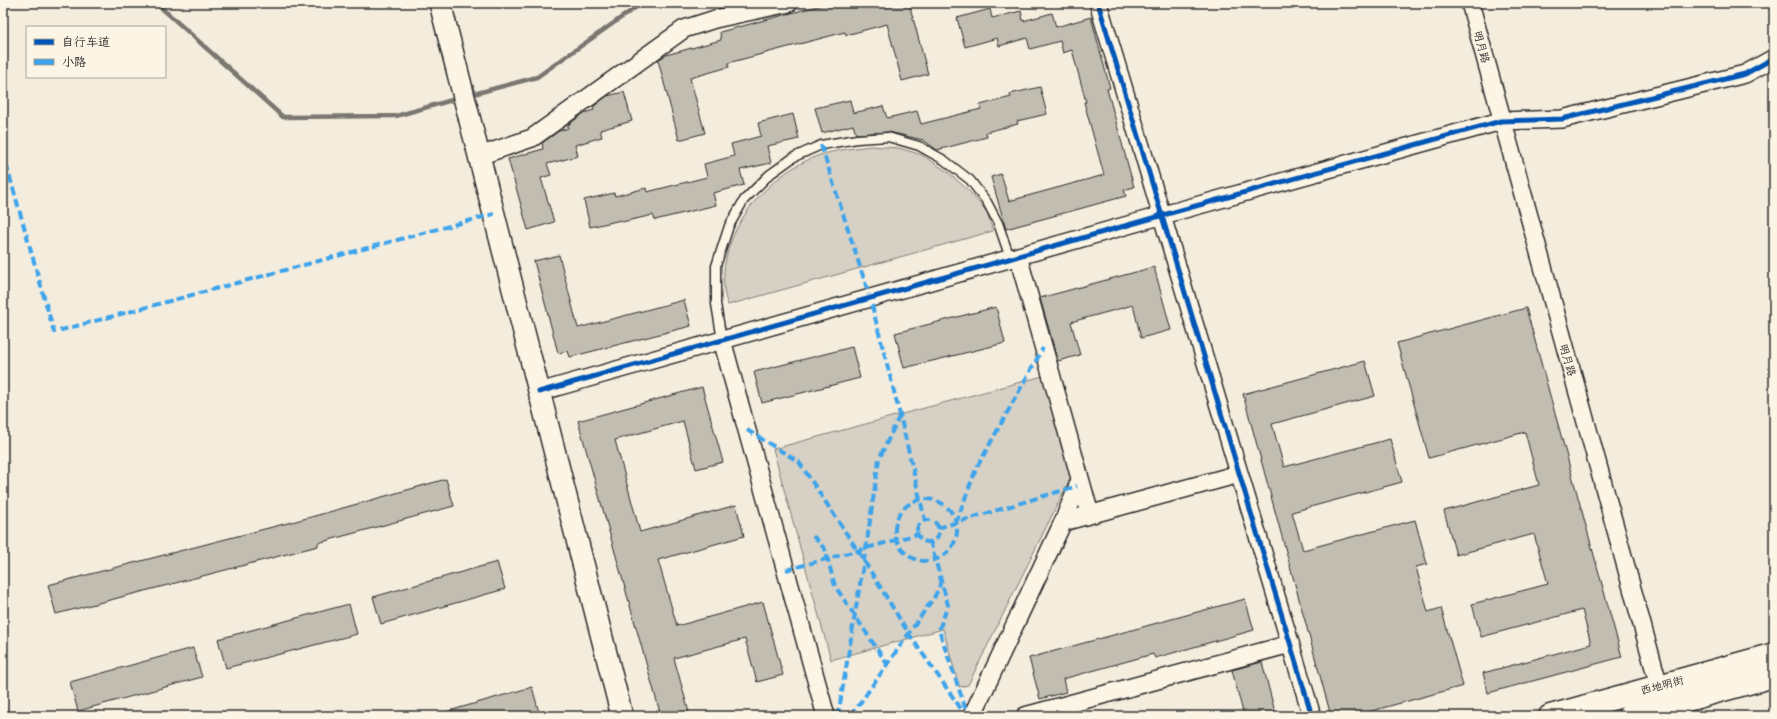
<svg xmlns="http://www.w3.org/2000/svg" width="1777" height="719" viewBox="0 0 1777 719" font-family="'Shantell Sans','LXGW WenKai TC',sans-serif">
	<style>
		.green { fill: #d6d1c4; stroke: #807e78 }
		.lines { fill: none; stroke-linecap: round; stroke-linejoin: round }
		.stream { stroke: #7a7771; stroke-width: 4.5 }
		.building { fill: #c2bdb1; stroke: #2b2b2b }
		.service-casing { stroke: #2b2b2b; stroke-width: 11 }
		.minor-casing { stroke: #2b2b2b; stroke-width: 20 }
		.tertiary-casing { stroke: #2b2b2b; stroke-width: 24 }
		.primary-casing { stroke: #2b2b2b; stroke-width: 25 }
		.service { stroke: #fcf5e5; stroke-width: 8 }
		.minor { stroke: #fcf5e5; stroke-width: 17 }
		.tertiary { stroke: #fcf5e5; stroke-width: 21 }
		.primary { stroke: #fcf5e5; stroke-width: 22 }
		.quiet { stroke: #3ea3eb; stroke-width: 4; stroke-dasharray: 8 4; stroke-linecap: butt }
		.cycleway-casing { stroke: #fcf5e5; stroke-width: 8 }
		.cycleway { stroke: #0057b8; stroke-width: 5 }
		.labels { text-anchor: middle; stroke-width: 3; stroke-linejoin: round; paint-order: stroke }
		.street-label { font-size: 11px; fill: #2b2b2b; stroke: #fcf5e5 }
	</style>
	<rect width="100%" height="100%" fill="#f4edde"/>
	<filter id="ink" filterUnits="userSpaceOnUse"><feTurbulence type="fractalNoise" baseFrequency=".025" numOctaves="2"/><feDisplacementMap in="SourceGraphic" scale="8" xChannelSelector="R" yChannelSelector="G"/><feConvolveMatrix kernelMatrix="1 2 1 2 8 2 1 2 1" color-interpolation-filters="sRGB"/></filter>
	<g filter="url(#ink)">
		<path class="green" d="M871,146L899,148L922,155L948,172L969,191L987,212L993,231L728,305C726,300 724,293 724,288C719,230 768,173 820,155C837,150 854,148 871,146Z
			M1043,376L1071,477L968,685L959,687L943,629L831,660L773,449Z"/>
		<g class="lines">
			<path class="stream" d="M156,3L283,117L396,116L459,98
				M470,95L537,77L642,3"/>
		</g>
		<path class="building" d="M829,3H837L838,7L853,3H909L928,74L902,81L887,24L846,35L845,32L728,63L729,67L690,78L705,133L679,140L658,60L666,55L721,40L720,32Z
			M990,9L992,18L1021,11L1023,21L1052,13L1056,27L1091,17L1110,88L1107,89L1134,187L1124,190L1126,196L1006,229L991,177L1001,174L1009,201L1104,175L1084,102H1086L1072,50L1063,53L1060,41L1030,49L1027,38L999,46L997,38L965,47L957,18Z
			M1040,87L1047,114L1017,121L1018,124L986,132L987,137L937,150L923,140L889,132L856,134L853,125L822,133L815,108L850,100L853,113L883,106L887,118L917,111L921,124L981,109L980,105L1011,97L1010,94Z
			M624,92L632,121L600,130L602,137L575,145L578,156L547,164L551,175L541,178L554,222L528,230L508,159L543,149L542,143L559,131L568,128V125L584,113L594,110L593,107L607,96Z
			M793,114L799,139L767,146L771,163L740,170L744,185L713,193L716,205L655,220L653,215L622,222L621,220L590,227L584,200L614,193L615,196L646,188L647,192L707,177L704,164L734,156L731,144L761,136L758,123Z
			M559,255L578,328L684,300L691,326L570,357L568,351L558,353L534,261Z
			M1154,267L1171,330L1141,338L1133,305L1071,322L1080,355L1058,361L1040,298Z
			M996,307L1005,343L904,368L895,333Z
			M1526,308L1622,657L1488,693L1483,673L1591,644L1582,610L1481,637L1472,604L1548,584L1534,534L1456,555L1444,511L1539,485L1525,432L1429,458L1397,343Z
			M852,347L860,378L762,403L754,372Z
			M1365,361L1375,396L1272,424L1284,467L1390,439L1402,482L1292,512L1303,550L1415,520L1427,564L1416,567L1428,612L1441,608L1463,686L1353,716H1331L1243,394Z
			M702,387L723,462L696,469L683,421L615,440L640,532L736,505L744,536L658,560L677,626L763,602L783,675L757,682L745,639L674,658L690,716H661L578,421Z
			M446,479L454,506L318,543V546L56,614L48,585L311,517Z
			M497,562L505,589L381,624L373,597Z
			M1245,599L1254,630L1155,658L1153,654L1063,679L1066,692L1040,699L1029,658Z
			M349,604L357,634L226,668L218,639Z
			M193,648L202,677L78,711L70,682Z
			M1262,662L1276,716H1244L1232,670Z
			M532,687L540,716H442V713Z"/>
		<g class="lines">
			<defs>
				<path id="service" d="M722,340L716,304V266L729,226L744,200L769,175L794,157L821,145L857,139L888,137L919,146L944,160L970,180L987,202L998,223L1010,258"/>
				<path id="minor" d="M1098,3L1312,716
					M1470,3L1659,686
					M479,156L532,138L684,29L715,19L789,3
					M1018,256L1090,514
					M722,340L826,716
					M539,392L1174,212L1501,121L1562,119L1745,74L1774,58
					M1063,522L1080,480
					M972,716L1063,522L1239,474
					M1025,716L1290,644"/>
				<path id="tertiary" d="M440,3L622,716"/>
				<path id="primary" d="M1550,716L1774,654
					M1629,716L1774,676"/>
			</defs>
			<use href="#service" class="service-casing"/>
			<use href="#minor" class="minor-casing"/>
			<use href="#tertiary" class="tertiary-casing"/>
			<use href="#primary" class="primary-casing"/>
			<use href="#service" class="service"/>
			<use href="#minor" class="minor"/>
			<use href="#tertiary" class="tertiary"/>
			<use href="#primary" class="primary"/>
			<path class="quiet" d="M821,145L870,298L900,415L925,520
				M3,153L54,332L494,214
				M747,430L799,462L858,551L909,634L966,716
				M895 530a31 31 0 1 1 62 0a31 31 0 1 1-62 0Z
				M917 531a11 11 0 1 1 22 0a11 11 0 1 1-22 0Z
				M956,523L976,469L1043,348
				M938,528L1077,486
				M813,536L825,549L835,586L887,664
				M930,541L948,605L939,630L967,713
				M786,570L918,534
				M838,716L866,548L879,459L900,415
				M851,716L935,596L941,582"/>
			<defs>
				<path id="cycleway" d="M1098,3L1312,716
					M539,392L1174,212L1501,121L1562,119L1745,74L1774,58"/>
			</defs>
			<use href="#cycleway" class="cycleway-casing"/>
			<use href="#cycleway" class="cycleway"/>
		</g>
	</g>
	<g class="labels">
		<g class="street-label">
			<text transform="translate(1482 47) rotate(75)" y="4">明月路</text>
			<text transform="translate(1568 360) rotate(74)" y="4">明月路</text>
			<text transform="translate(1662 685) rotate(-15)" y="4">西地明街</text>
		</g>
	</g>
	<rect width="1777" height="719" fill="none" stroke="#fcf5e5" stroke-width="16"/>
	<rect x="8" y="8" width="1761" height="703" fill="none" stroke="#2b2b2b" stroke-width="1.5" filter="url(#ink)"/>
	<rect x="26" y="26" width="140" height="52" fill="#fcf5e5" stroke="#a8a49b"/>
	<rect x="34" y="39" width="20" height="6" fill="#0057b8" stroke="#a8a49b"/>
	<text x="62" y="46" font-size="12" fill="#2b2b2b">自行车道</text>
	<rect x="34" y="59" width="20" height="6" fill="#3ea3eb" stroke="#a8a49b"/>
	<text x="62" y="66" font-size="12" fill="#2b2b2b">小路</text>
</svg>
